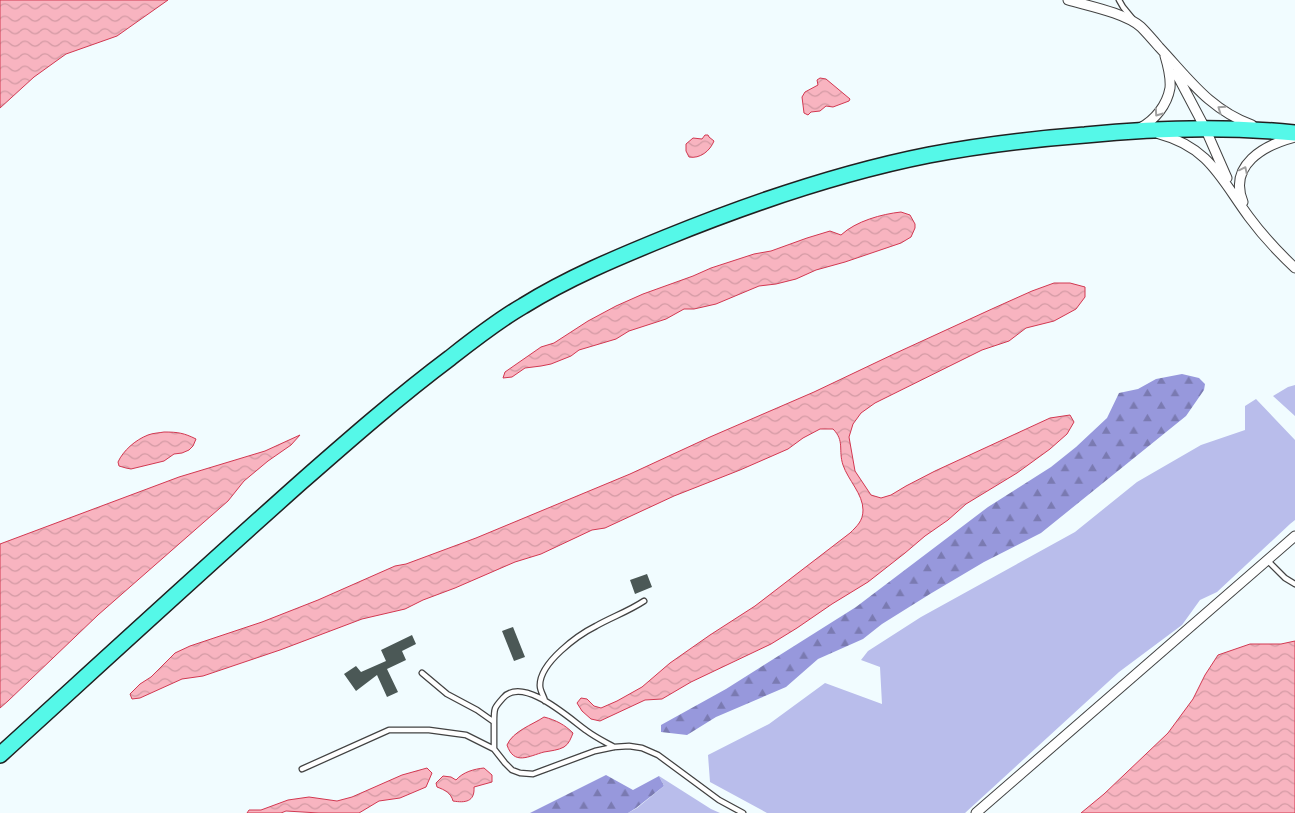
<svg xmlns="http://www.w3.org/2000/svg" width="1295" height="813" viewBox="0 0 1295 813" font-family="Literata,serif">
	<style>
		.grass { fill: #b9bdeb }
		.forest { fill: url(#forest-firs) }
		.water { fill: url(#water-waves); stroke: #d23851 }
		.building { fill: #4b5856 }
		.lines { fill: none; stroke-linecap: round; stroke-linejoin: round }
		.lane-casing { stroke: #424242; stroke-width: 7 }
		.street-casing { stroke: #424242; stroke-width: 11 }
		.highway-casing { stroke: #202020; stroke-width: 18 }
		.lane { stroke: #fff; stroke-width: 4.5 }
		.street { stroke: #fff; stroke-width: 9 }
		.highway { stroke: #55f8e8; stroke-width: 15 }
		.oneway { stroke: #9f9f9f }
	</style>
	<defs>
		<pattern id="forest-firs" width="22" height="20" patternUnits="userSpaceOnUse" patternTransform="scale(1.25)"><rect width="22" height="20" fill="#9798dc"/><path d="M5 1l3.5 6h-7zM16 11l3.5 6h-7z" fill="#7a7ab1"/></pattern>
		<pattern id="water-waves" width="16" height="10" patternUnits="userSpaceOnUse" patternTransform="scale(1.25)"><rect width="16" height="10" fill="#f8b4c0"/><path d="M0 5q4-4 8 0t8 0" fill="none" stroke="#d39aa4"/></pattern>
	</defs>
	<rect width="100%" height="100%" fill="#f1fcff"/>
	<path class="grass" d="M1295,385V416L1273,396L1288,387Z
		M1256,399L1295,440V520L1290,524L1217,592L1200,600L1182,625L1119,672L965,813H767L710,782L708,755L769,724L825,683L882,704L880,667L861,660L868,651L921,617L1075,532L1137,482L1201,445L1245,430V406Z
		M659,776L711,809L720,813H628L637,808L664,786Z"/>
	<path class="forest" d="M1182,374L1199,378L1205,384L1204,390L1186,416L1041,533L984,562L930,594L882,624L863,639L818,659L786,687L716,717L687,735L661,732V725L726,689L856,607L988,507L1051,467L1076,447L1107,418L1119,393L1138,389L1156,379Z
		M606,775L633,790L659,776L664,786L636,808L628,813H530Z"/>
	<path class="water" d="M0,0H168L117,36L66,54L34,77L0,108Z
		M820,78L826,79L850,99L849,101L833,107L826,106L820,111L811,112L808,115L804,113L802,97L805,92L818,85L817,80Z
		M705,135H708L709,137L714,141C710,151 700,159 689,157L686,151V144L693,138L702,139Z
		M901,212L910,215L915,224V228L911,237L901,243L845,262L816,270L796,279L776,284L759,286L716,304L694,309H684L666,319L629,331L616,339L579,350L571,356L551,364L541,366L525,368L512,377L503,378L505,372L541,347L554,343L588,321L616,306L643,294L693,276L711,268L754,254L771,251L807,238L830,231L841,235C856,221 882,214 901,212Z
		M1054,283H1070L1085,287V297L1076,309L1054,321L1026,328L1009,341L982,350L875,403L861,413L853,424L849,437L855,471L871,495L881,498L891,495L906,486L935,471L1050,418L1070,415L1074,422L1067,434L1050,449L1017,473L966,504L948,520L925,536L905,553L868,582L832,604L797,628L771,644L691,682L662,699L645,700L600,721L591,719L582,711L577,703L581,698L587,699L594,706L601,708L617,701L642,687L670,663L710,635L755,606L850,533C857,526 863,521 863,510C863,494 848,480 843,465C838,450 845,441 833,429H820L803,438L788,449L740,470L674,496L605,528L592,530L541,554L515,562L455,588L423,600L405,609L362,619L280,650L203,676L182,679L140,698L132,699L130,694L140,684L151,677L175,653L190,646L262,622L318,600L395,566L406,564L476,538L630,474L710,437L814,392L896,353L994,308L1032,291Z
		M164,432C178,432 184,433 196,439L193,446L189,450L182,453L174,454L164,461L131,469L126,468L119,466L118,462C123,451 135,440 148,435C153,433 159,433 164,432Z
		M300,435L291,445L268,461L244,481L228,501L98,615L8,701L0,708V544L179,477L265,451Z
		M1295,641V813H1081L1104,794L1168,733L1193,699L1205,675L1218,655L1250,644H1281Z
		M544,717C556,720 565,725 573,733C571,738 569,744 564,747C559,750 550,751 544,752C529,756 514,766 507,745C513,731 532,725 544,717Z
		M427,768L432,773L426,787L400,798L379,801L359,813H319L286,811L281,813H247L249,810H261L288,800L309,797L337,801L352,797L402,775Z
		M484,768L492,775V782L474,787C475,802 465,803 453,801C451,793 445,790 437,787L436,783L443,776L451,777L456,780C463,772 474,769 484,768Z"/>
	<path class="building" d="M647,574L652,587L635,594L630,580Z
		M513,627L525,657L514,661L502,631Z
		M412,635L416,644L402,651L406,660L387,669L398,692L387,697L377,675L356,691L344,674L356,666L361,672L386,661L381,650Z"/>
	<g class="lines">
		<defs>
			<path id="lane" d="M1119,0L1123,7L1132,18
				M1267,560L1285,578L1295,584
				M422,673L447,694L477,710L494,722V749L505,763L512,770L520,773L533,774L595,751L614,747L629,746L642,748L658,755L719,800L743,813
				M545,701C544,696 540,691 540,686C539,663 578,635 596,626C612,617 629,611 644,601
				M494,722C494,708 494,708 503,698C523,675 570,719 587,731C595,737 605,742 614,747
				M302,769L389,730H429L466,735L494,749"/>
			<path id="street" d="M1068,0C1089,6 1125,13 1141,27C1147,33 1153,40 1159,47C1189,79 1209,109 1252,125
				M1176,73L1205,128L1227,178
				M1140,128C1155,120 1167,105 1170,88C1171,77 1168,66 1165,56
				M1159,134C1209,147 1221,179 1249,217C1263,236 1278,252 1295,268
				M1243,202C1228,165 1264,145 1295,137
				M976,813L1295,536"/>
			<path id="highway" d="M0,755C100,664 199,573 300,483C349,440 398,397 450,358C473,340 497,321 523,306C568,278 616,258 665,238C751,203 838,173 929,155C981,145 1033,139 1085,135C1155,128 1225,126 1295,133"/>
		</defs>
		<use href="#lane" class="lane-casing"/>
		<use href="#street" class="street-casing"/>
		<use href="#highway" class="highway-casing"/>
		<use href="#lane" class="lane"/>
		<use href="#street" class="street"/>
		<use href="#highway" class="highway"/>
	</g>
	<defs><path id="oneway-chevron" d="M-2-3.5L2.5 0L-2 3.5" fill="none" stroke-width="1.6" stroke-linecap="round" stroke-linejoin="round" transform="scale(1.25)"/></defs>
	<g class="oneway">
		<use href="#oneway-chevron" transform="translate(1221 109) rotate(-145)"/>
		<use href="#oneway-chevron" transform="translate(1158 113) rotate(125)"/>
		<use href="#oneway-chevron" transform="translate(1244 170) rotate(-64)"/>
	</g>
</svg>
